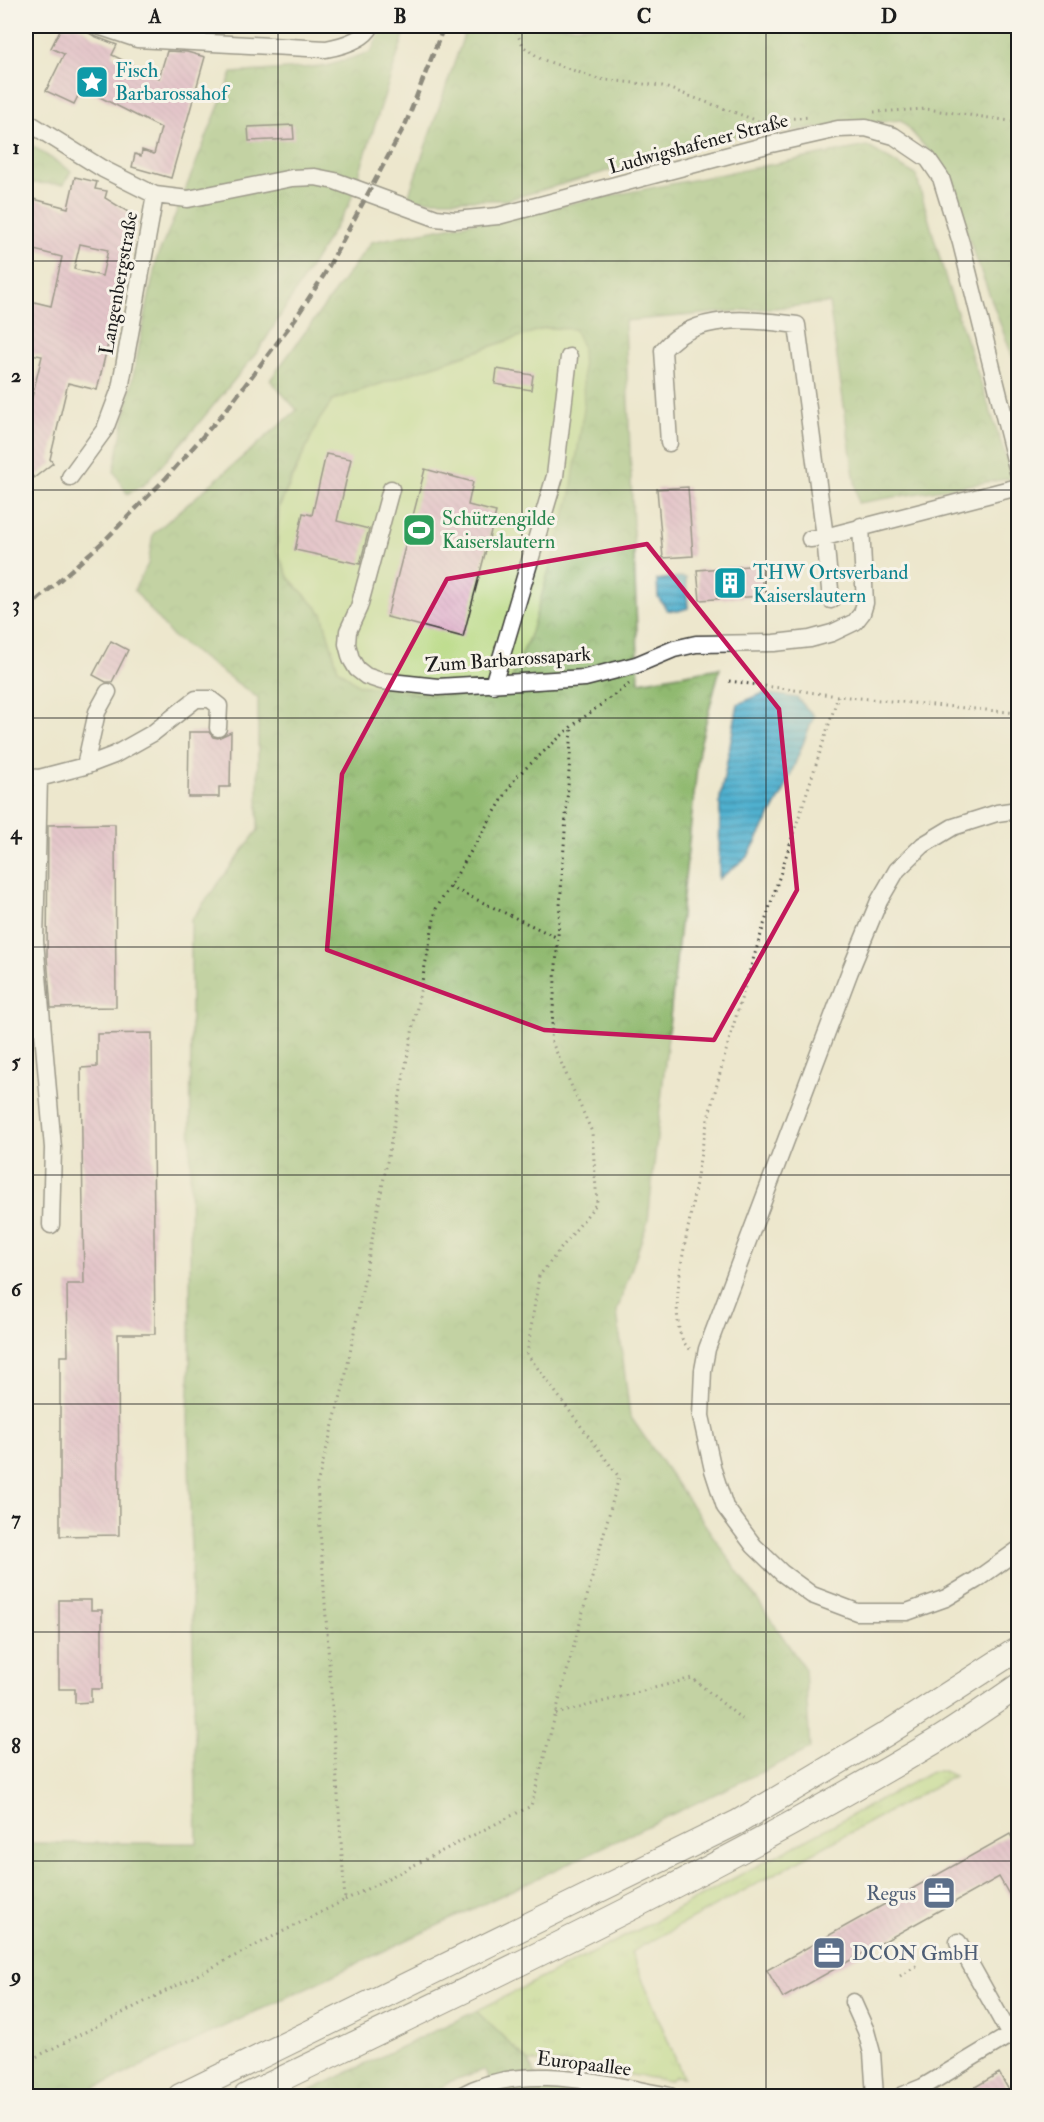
<svg xmlns="http://www.w3.org/2000/svg" width="1044" height="2122" viewBox="0 0 1044 2122" font-family="'IM FELL Double Pica',serif">
	<style>
		.grass { fill: url(#grass-tufts); stroke: #697a4e; stroke-width: 1.5 }
		.forest { fill: url(#forest-crowns); stroke: #566a46; stroke-width: 1.5; fill-rule: evenodd }
		.pitch { fill: #b6d981; stroke: #697a4e; stroke-width: 1.5 }
		.water { fill: url(#water-rules); stroke: #366676; stroke-width: 1.5 }
		.building { fill: url(#building-back-hatch); fill-rule: evenodd }
		.lines { fill: none; stroke-linecap: round; stroke-linejoin: round }
		.minor-casing { stroke: #3b3a37; stroke-width: 19 }
		.highway-casing { stroke: #3b3a37; stroke-width: 26 }
		.path { stroke: #3b3a37; stroke-width: 3; stroke-dasharray: 1.5 4.5; stroke-linecap: butt }
		.minor { stroke: #fff; stroke-width: 16 }
		.highway { stroke: #fff; stroke-width: 24 }
		.rail { stroke: #1c1c1c; stroke-width: 4.5; stroke-dasharray: 9 4.5; stroke-linecap: butt }
		.marked { fill: none; stroke: #c2185b; stroke-width: 4.5; stroke-linejoin: round }
		.grid { fill: none; stroke: #1c1c1c; stroke-width: 1.5; stroke-opacity: 0.55 }
		.labels { text-anchor: middle; stroke-width: 6; stroke-linejoin: round; paint-order: stroke }
		.culture-label { font-size: 20px; fill: #0d838f; stroke: #f7f3e8; text-anchor: start }
		.street-label { font-size: 20px; fill: #1c1c1c; stroke: #f7f3e8 }
		.leisure-label { font-size: 20px; fill: #27864d; stroke: #f7f3e8; text-anchor: start }
		.service-label { font-size: 20px; fill: #4e5e75; stroke: #f7f3e8; text-anchor: end }
		.neatline { fill: none; stroke: #1c1c1c; stroke-width: 2 }
		.grid-label { font-size: 20px; text-anchor: middle; font-weight: bold; fill: #1c1c1c }
	</style>
	<defs>
		<pattern id="grass-tufts" width="24" height="20" patternUnits="userSpaceOnUse" patternTransform="scale(1.5)"><rect width="24" height="20" fill="#b6d981"/><path d="M3 7l-1-3M5 7V3M7 7l1-3M15 17l-1-3M17 17v-4M19 17l1-3" fill="none" stroke="#9cba6f"/></pattern>
		<pattern id="forest-crowns" width="20" height="18" patternUnits="userSpaceOnUse" patternTransform="scale(1.5)"><rect width="20" height="18" fill="#90b96f"/><path d="M2 6a3 3 0 1 1 6 0M12 15a3 3 0 1 1 6 0" fill="none" stroke="#7c9e60"/></pattern>
		<pattern id="water-rules" width="6" height="5" patternUnits="userSpaceOnUse" patternTransform="scale(1.5)"><rect width="6" height="5" fill="#50b0cf"/><path d="M0 2.5h6" fill="none" stroke="#428ea7"/></pattern>
		<pattern id="building-back-hatch" width="6" height="6" patternUnits="userSpaceOnUse" patternTransform="scale(1.5)"><rect width="6" height="6" fill="#da9dc6"/><path d="M-1 5l2 2M0 0l6 6M5-1l2 2" fill="none" stroke="#b07fa0"/></pattern>
	</defs>
	<rect width="100%" height="100%" fill="#f7f3e8"/>
	<filter id="ink" filterUnits="userSpaceOnUse"><feTurbulence type="fractalNoise" baseFrequency=".0167" numOctaves="2"/><feDisplacementMap in="SourceGraphic" scale="12" xChannelSelector="R" yChannelSelector="G"/><feConvolveMatrix kernelMatrix="1 2 1 2 8 2 1 2 1" color-interpolation-filters="sRGB"/></filter>
	<filter id="wash" filterUnits="userSpaceOnUse"><feTurbulence type="fractalNoise" baseFrequency=".008" numOctaves="4" result="noise"/><feDisplacementMap in="SourceGraphic" scale="24" xChannelSelector="R" yChannelSelector="G"/><feGaussianBlur stdDeviation="1.35" result="paint"/><feColorMatrix in="noise" values="0 0 0 0 0 0 0 0 0 0 0 0 0 0 0 0 0 1.4 0 .05"/><feComposite in="paint" operator="in"/></filter>
	<g filter="url(#wash)">
		<rect width="100%" height="100%" fill="#ede7cd"/>
		<path class="grass" d="M933,1771H943L954,1776L631,1952L683,2077L675,2076L669,2081L549,2062H529L476,2011L638,1930Z"/>
		<path class="forest" d="M383,26H407L349,205L259,350L194,429L145,484L127,494L114,471L157,257L172,223L232,73L327,66L371,52Z
			M467,26H1018V372L942,166L901,120L727,137L507,200H407Z
			M26,142L71,171L64,184L26,183Z
			M867,146L916,175L948,286L1013,478L858,503L829,303L625,321L639,682L720,668L699,749L648,1221L617,1311L630,1416L805,1669L810,1749L78,2096H26V1843H197L188,1412L190,1360L191,920L258,830V698L172,636L134,590L148,564L153,534L297,410L270,380L371,242ZM545,328L574,329L504,696L433,695L359,685L338,669L322,613L289,578L277,551L278,508L318,422L333,400Z
			M476,2011L529,2062L541,2087L615,2096H485L495,2090L484,2070L451,2081L428,2096H299Z"/>
		<path class="pitch" d="M545,328L574,329L582,346L584,409L570,498L531,632L504,697L433,695L359,685L338,669L322,613L289,578L277,551L279,508L318,422L333,400Z"/>
		<path class="water" d="M679,577L686,578L688,608L678,611L667,610L658,597L657,580Z
			M764,693L797,698L814,716L785,789L748,856L719,879L720,798L738,704Z"/>
		<g id="blocks">
			<path class="building" d="M62,26H78L94,36L117,45L112,55L159,78L167,51L187,52L205,57L171,178L132,167L135,154L141,156L142,150L154,154L161,128L82,88L74,104L46,91L64,54L51,48Z
				M293,125L294,139L249,141L248,127Z
				M75,177L97,182L95,189L107,191L105,198L138,218L97,390L68,383L50,459L53,463L34,478L26,468V409L30,405L42,356L26,353V300L51,306L62,257L26,248V197L68,208ZM80,244L108,250L102,276L74,269Z
				M497,369L533,375L531,390L495,384Z
				M326,454L351,459L337,521L369,529L360,564L295,550L303,513L312,515Z
				M425,469L473,482L468,505L496,512L463,637L387,617Z
				M688,487L693,556L663,558L657,489Z
				M761,565L763,596L700,600L697,570Z
				M111,641L128,650L112,682H106L93,675Z
				M189,732H209L213,737L218,738L231,732L230,787H219V797H188Z
				M115,824L116,1007L51,1008L47,957L48,825Z
				M152,1033L155,1334H118L119,1535L60,1536V1356H68L67,1284H84L81,1068L97,1067V1034Z
				M59,1600H91V1610H102V1689H91V1702L75,1703V1689H59Z
				M1010,1834L1018,1849V1910L999,1877L783,1998L767,1970Z
				M999,2073L1013,2097H958Z"/>
		</g>
	</g>
	<g filter="url(#ink)">
		<use href="#blocks" fill-opacity="0" stroke="#3b3a37" stroke-width="1.5"/>
		<g class="lines">
			<defs>
				<path id="minor" d="M98,26L137,39L326,49C342,46 364,40 371,26
					M26,121L103,169L155,195L188,199L292,178L315,177L335,181L436,218L455,220L498,216L767,145L838,129L866,128L894,136L928,159L941,178L961,243L1018,472
					M669,443L663,350C695,312 753,319 797,325L825,537L831,600
					M70,477L105,429L120,389L155,195
					M391,489L359,607L348,631L347,644L351,659L357,669L366,676L381,681L438,687L585,678L636,665L674,649L696,644L774,643L810,639L832,633L855,622L862,613L865,603L861,526
					M810,539L825,537L1018,487
					M493,685L555,476L569,357
					M85,766L114,755L153,733L196,699H210L219,706L218,728
					M26,777L39,778L85,766L97,712L108,692
					M39,778L35,941L53,1148L51,1225
					M1018,810L997,813L953,827L923,845L897,870L879,901L850,971L707,1349L703,1370L701,1416L713,1470L725,1507L754,1546L782,1573L812,1595L857,1612H907L946,1598L976,1580L1018,1550
					M958,1942L1010,2035
					M853,2002L866,2031L872,2053L875,2096
					M460,2096C524,2060 602,2084 670,2096
					M901,2096L923,2087L1018,2030"/>
				<path id="highway" d="M180,2096L738,1822L886,1734L1018,1649
					M246,2096C480,1983 716,1873 939,1739C966,1722 992,1704 1018,1686"/>
			</defs>
			<use href="#minor" class="minor-casing"/>
			<use href="#highway" class="highway-casing"/>
			<path class="path" d="M515,26L516,32L524,47L541,59L598,79L662,86L758,121L811,117
				M874,112L926,109L1018,122
				M729,681L838,696L1018,713
				M450,887L558,938
				M690,1349C664,1331 685,1245 690,1218C696,1183 701,1148 709,1115C745,973 794,835 838,696
				M556,1714L692,1678L744,1721
				M345,1900L531,1806L619,1477L527,1354L539,1276L597,1203L592,1132L551,1040L572,727
				M900,1976L918,1965
				M26,2062L345,1900L317,1484L344,1384L436,909L516,777L572,726L629,684"/>
			<use href="#minor" class="minor"/>
			<use href="#highway" class="highway"/>
			<path class="rail" d="M26,610L105,540L166,478L227,409L295,319L324,275L406,123L444,26"/>
		</g>
	</g>
	<path d="M0 0H1044V2122H0ZM647,544L779,709L797,890L714,1040L544,1030L327,950L342,774L447,579Z" fill="#ede7cd" fill-opacity=".55" fill-rule="evenodd"/>
	<path class="marked" d="M647,544L779,709L797,890L714,1040L544,1030L327,950L342,774L447,579Z"/>
	<path class="grid" d="M278,26V2096M522,26V2096M766,26V2096M26,261H1018M26,490H1018M26,718H1018M26,947H1018M26,1175H1018M26,1404H1018M26,1632H1018M26,1861H1018"/>
	<defs>
		<symbol id="sight-square" viewBox="-11 -11 22 22"><rect x="-9" y="-9" width="18" height="18" rx="4" fill="#0f9aa8" stroke="#f7f3e8"/><path d="M0-6L1.8-2.2L6-1.7L2.9 1.2L3.7 5.4L0 3.3L-3.7 5.4L-2.9 1.2L-6-1.7L-1.8-2.2Z" fill="#fff"/></symbol>
		<symbol id="stadium-square" viewBox="-11 -11 22 22"><rect x="-9" y="-9" width="18" height="18" rx="4" fill="#2e9e5b" stroke="#f7f3e8"/><path d="M0-5a6.5 5 0 1 0 0 10a6.5 5 0 1 0 0-10ZM-3.5-1.8h7v3.6h-7Z" fill="#fff"/></symbol>
		<symbol id="building-square" viewBox="-11 -11 22 22"><rect x="-9" y="-9" width="18" height="18" rx="4" fill="#0f9aa8" stroke="#f7f3e8"/><path d="M-4-6H4V6H1V3H-1V6H-4ZM-2.5-4.3h1.7v1.8h-1.7ZM.8-4.3h1.7v1.8H.8ZM-2.5-1h1.7V.8h-1.7ZM.8-1h1.7V.8H.8Z" fill="#fff"/></symbol>
		<symbol id="office-square" viewBox="-11 -11 22 22"><rect x="-9" y="-9" width="18" height="18" rx="4" fill="#5c6f8a" stroke="#f7f3e8"/><path d="M-6-3h4V-5.5h4V-3h4V5H-6ZM-1-4.5V-3h2v-1.5ZM-6 0V1H6V0Z" fill="#fff"/></symbol>
	</defs>
	<g fill-rule="evenodd">
		<use href="#sight-square" x="73" y="63" width="38" height="38"/>
		<use href="#stadium-square" x="400" y="511" width="38" height="38"/>
		<use href="#building-square" x="711" y="564" width="38" height="38"/>
		<use href="#office-square" x="920" y="1874" width="38" height="38"/>
		<use href="#office-square" x="810" y="1934" width="38" height="38"/>
	</g>
	<g class="labels">
		<g class="culture-label">
			<text x="115" y="77">Fisch<tspan x="115" dy="23">Barbarossahof</tspan></text>
			<text x="753" y="579">THW Ortsverband<tspan x="753" dy="23">Kaiserslautern</tspan></text>
		</g>
		<g class="street-label">
			<text transform="translate(698 143) rotate(-15)" y="7">Ludwigshafener Straße</text>
			<text transform="translate(118 283) rotate(-80)" y="7">Langenbergstraße</text>
			<text transform="translate(508 659) rotate(-4)" y="7">Zum Barbarossapark</text>
			<text transform="translate(584 2063) rotate(7)" y="7">Europaallee</text>
		</g>
		<g class="leisure-label">
			<text x="442" y="525">Schützengilde<tspan x="442" dy="23">Kaiserslautern</tspan></text>
		</g>
		<g class="service-label">
			<text x="916" y="1900">Regus</text>
			<text x="852" y="1960" text-anchor="start">DCON GmbH</text>
		</g>
	</g>
	<rect width="1044" height="2122" fill="none" stroke="#f7f3e8" stroke-width="66"/>
	<rect x="33" y="33" width="978" height="2056" class="neatline"/>
	<g class="grid-label">
		<text x="155" y="23">A</text>
		<text x="400" y="23">B</text>
		<text x="644" y="23">C</text>
		<text x="889" y="23">D</text>
		<text x="16" y="154">1</text>
		<text x="16" y="382">2</text>
		<text x="16" y="611">3</text>
		<text x="16" y="839">4</text>
		<text x="16" y="1068">5</text>
		<text x="16" y="1296">6</text>
		<text x="16" y="1525">7</text>
		<text x="16" y="1753">8</text>
		<text x="16" y="1982">9</text>
	</g>
</svg>
